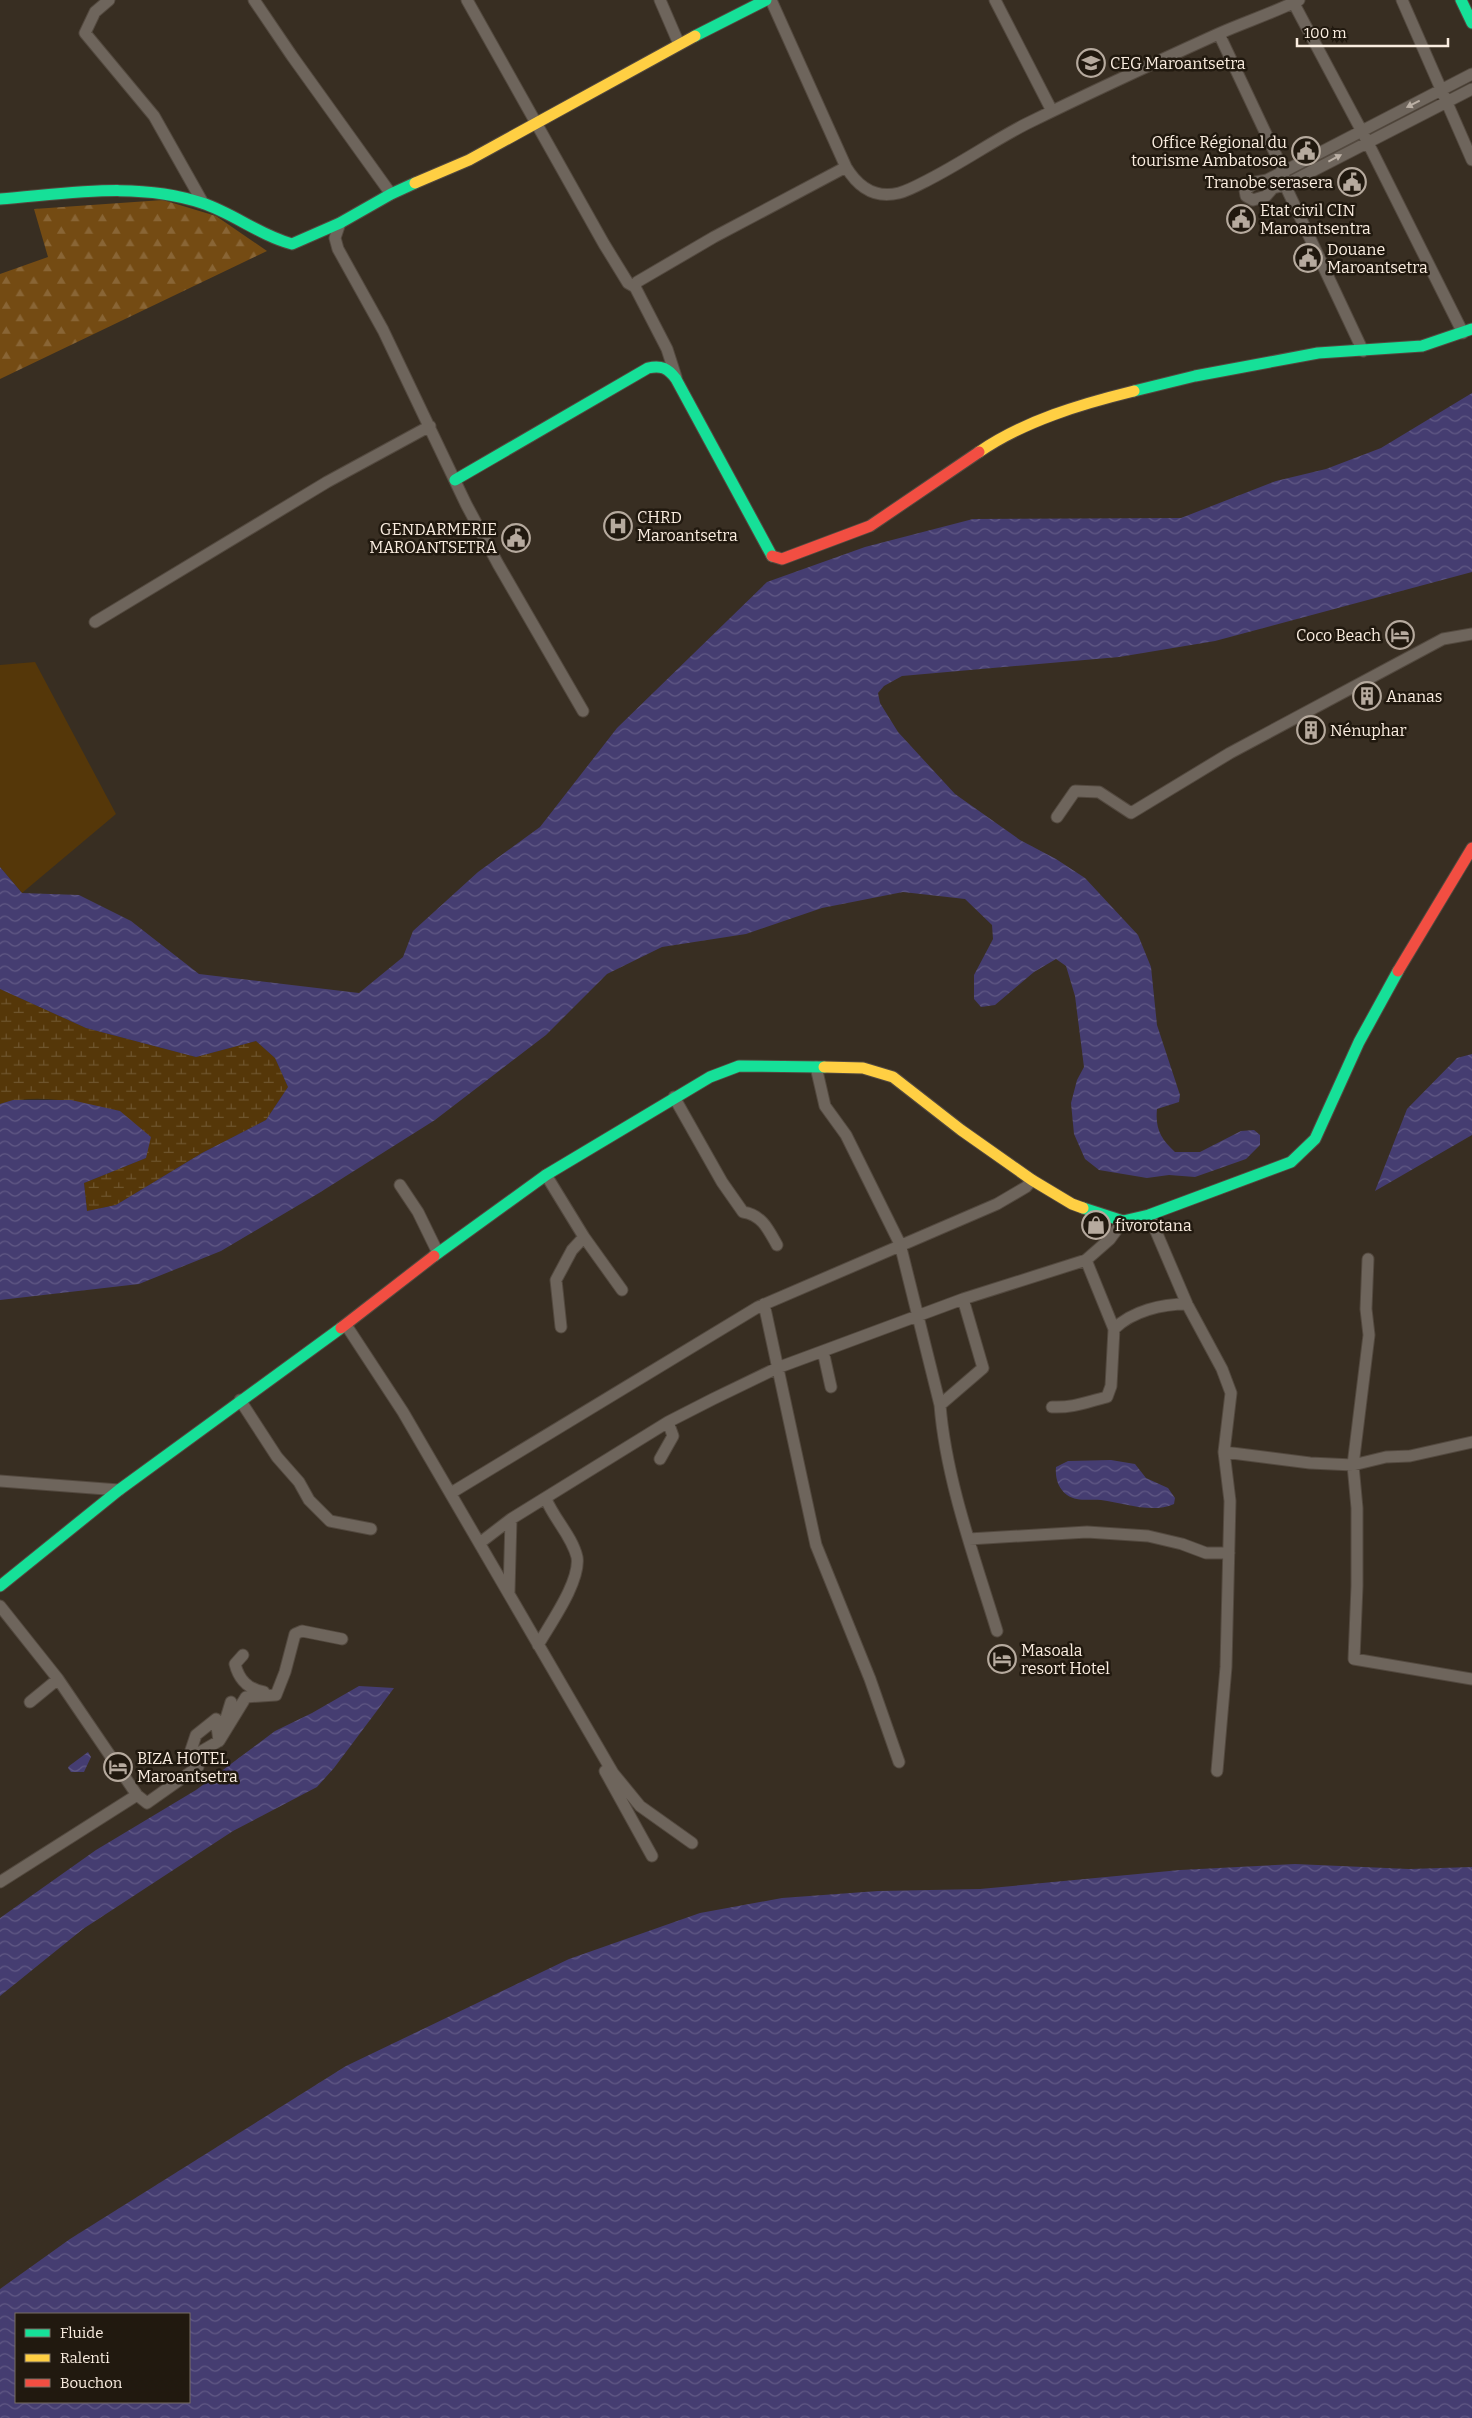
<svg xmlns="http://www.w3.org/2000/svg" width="1472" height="2418" viewBox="0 0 1472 2418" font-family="Bitter,serif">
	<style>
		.grass { fill: #553709 }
		.forest { fill: url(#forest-firs) }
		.wetland { fill: url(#wetland-marsh) }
		.water { fill: url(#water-waves); fill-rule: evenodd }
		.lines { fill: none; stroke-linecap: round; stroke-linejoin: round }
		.street-casing { stroke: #53493f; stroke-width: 13 }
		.fast-casing { stroke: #53493f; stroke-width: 13 }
		.slow-casing { stroke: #53493f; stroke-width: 13 }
		.jam-casing { stroke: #53493f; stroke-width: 13 }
		.street { stroke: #6e655c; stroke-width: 11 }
		.fast { stroke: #16e098; stroke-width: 11 }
		.slow { stroke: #ffcf43; stroke-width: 11 }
		.jam { stroke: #f24e42; stroke-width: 11 }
		.oneway { fill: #bbb0a5 }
		.labels { text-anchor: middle; stroke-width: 5; stroke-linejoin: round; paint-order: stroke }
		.poi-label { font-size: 16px; fill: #faede0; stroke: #21190f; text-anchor: start }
	</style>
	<defs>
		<pattern id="forest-firs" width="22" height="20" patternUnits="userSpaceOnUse" patternTransform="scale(1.25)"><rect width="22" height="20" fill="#744b13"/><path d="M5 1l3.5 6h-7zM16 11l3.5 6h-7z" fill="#896535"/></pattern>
		<pattern id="wetland-marsh" width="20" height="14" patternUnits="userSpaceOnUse" patternTransform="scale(1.25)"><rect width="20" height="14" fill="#553709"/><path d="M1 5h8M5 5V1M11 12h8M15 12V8" fill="none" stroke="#6e542d"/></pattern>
		<pattern id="water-waves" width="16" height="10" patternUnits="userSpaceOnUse" patternTransform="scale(1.25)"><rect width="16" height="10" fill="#453d71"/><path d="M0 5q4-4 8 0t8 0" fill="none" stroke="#615985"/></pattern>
	</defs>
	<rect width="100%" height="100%" fill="#382e22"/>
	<path class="grass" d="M35,662L116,814L22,893L0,867V665Z"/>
	<path class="forest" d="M163,200L216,216L267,251L0,379V274L48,257L34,209Z"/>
	<path class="wetland" d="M0,989L86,1028L196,1057L256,1041L275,1058L288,1087L266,1120L202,1153L116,1205L87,1211L84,1183L146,1158L120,1111C81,1103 39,1092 0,1104Z"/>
	<path class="water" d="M1472,393V572L1215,641L1119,657L902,676L884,686L878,693L880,703L898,732L955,794L1020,840L1056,859L1085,878L1138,935L1151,967L1157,1025L1180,1095L1179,1102L1157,1109C1155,1129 1161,1139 1175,1152H1200L1241,1131L1254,1130L1260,1135V1145L1246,1159L1195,1177L1169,1175L1147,1178L1099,1170L1085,1159L1074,1134L1071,1103L1077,1080L1084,1067L1075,996L1066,966L1056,959L1034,972L995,1005L981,1007L974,999V975L993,939L992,925L965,899L903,892L822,908L746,934L662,947L607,974L546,1035L435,1120L319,1193L221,1251L139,1284L0,1300V1104L13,1100H71L120,1111L151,1137L146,1158L84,1183L87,1211L116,1205L202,1153L266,1120L288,1087L275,1058L256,1041L196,1057L86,1028L0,989V867L22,893L79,895L131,921L199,974L359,993L403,957L413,931L478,872L540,827L617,728L767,582L865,547L973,519L1181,518L1276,481L1326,469L1381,448Z
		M1472,1054V1135L1375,1191L1407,1109L1457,1058Z
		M1111,1460L1135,1464L1146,1478L1168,1488L1175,1498L1174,1504C1151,1514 1125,1503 1101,1500C1090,1499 1077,1502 1067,1495C1058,1488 1055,1478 1056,1467L1068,1461Z
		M359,1686L394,1688L334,1768L317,1787L233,1831L83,1929L0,1996V1918L96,1850L196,1790L275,1731L312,1713Z
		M88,1752L91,1757L84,1772H71L68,1768L69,1766Z
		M1295,1864L1409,1869L1472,1867V2418H0V2289L70,2239L346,2066L569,1959L700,1913L782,1898L878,1891L980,1889L1180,1870ZM16,2314H189V2402H16Z"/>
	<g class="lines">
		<defs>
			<path id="street" d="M109,0L95,12L85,33L154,116L203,203
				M254,0L292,56L391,194
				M467,0L604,244L628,283L635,287
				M660,0L679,44
				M771,0L846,167C858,187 875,199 899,193C910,190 920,184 930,179C963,162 993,141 1026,124C1089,93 1154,63 1218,34C1245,22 1273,13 1299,0
				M995,0L1052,111
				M1292,0L1367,141L1463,333
				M1402,0L1472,160
				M1219,34L1283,170L1285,185L1363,351
				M1472,74L1267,180L1256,182L1245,190L1246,196L1253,200L1266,196L1273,188L1285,185L1472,89
				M340,223L335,238L338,249L383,330L466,504L498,564L583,711
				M676,377L667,349L635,287L637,282L714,237L846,167
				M95,622L327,482L430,426
				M1057,817L1075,791L1099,792L1131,813L1230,753L1443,639L1472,634
				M816,1067L825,1106L846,1135L900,1244L940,1405C946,1480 975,1559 997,1631
				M674,1097L722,1182L743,1212C762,1215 768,1229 777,1245
				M546,1175L584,1237L622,1290
				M400,1185L418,1212L438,1253
				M1149,1215L1187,1304L1222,1369L1231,1393L1224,1452L1230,1501L1226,1667L1217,1771
				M1368,1259L1366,1309L1369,1335L1353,1465L1357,1508V1586L1354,1659L1472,1679
				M1086,1260L1114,1329
				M764,1304L816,1545L870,1679L899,1762
				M346,1325L403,1412L613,1773L640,1806L692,1843
				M561,1327L556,1280L572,1250L584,1237
				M823,1351L831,1387
				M240,1400L277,1457L299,1482L309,1500L330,1521L371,1529
				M940,1405L983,1368L963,1299
				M1052,1407C1074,1408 1086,1402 1107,1397L1111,1386L1114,1329C1132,1311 1162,1304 1187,1304
				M1224,1452L1310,1463L1353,1465L1386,1457L1410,1456L1472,1442
				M660,1459L673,1436L668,1422
				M0,1481L119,1490
				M451,1493L758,1307L997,1204L1026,1187L1032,1180
				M969,1539L1087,1532L1148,1536L1182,1544L1206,1553H1229
				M481,1542L511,1519
				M509,1592L511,1519L668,1422L713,1399L777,1368L823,1351L963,1299L1086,1260L1110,1239L1123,1221
				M0,1606L58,1679L137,1795L147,1803L198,1767L188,1759L196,1735L216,1719L219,1741L246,1697L276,1695L285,1672L295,1634L302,1631L342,1639
				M538,1645C550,1624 581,1581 577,1557C572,1536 554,1519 546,1499
				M243,1655L235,1664C239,1680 248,1689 264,1692
				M30,1702L58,1679
				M188,1759L219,1741L231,1702
				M605,1771L652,1856
				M0,1882L137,1795"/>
			<path id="fast" d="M1461,0L1472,23
				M695,36L766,0
				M0,199C66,194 137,181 202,203C233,213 259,235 292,244L340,223L391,194L415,183
				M1134,391L1195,376L1318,353L1422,346L1472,329
				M455,480L648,368C661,365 668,368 676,379L772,556
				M1083,1208L1123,1221L1149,1215L1291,1162L1315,1139L1359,1042L1398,971
				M434,1256L546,1175L710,1077L739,1066L824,1067
				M0,1586L119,1490L341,1328"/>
			<path id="slow" d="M415,183L469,160L695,36
				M979,452C1024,421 1081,404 1134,391
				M824,1067L863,1068L893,1077L961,1130L1032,1180L1072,1204L1083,1208"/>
			<path id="jam" d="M772,556L782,559L870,526L979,452
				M1398,971L1472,848
				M341,1328L434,1256"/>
		</defs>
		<use href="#street" class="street-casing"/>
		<use href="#fast" class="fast-casing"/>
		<use href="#slow" class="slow-casing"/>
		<use href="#jam" class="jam-casing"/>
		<use href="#street" class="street"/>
		<use href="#fast" class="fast"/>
		<use href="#slow" class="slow"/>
		<use href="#jam" class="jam"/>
	</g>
	<defs><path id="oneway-solid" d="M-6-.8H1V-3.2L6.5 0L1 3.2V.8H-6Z" transform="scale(1.25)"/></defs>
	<g class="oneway">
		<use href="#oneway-solid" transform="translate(1413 104) rotate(153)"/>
		<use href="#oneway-solid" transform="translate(1335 158) rotate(-28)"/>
	</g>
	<defs>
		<symbol id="school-ring" viewBox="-11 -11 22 22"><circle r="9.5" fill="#21190f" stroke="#b6aa9e" stroke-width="1.5"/><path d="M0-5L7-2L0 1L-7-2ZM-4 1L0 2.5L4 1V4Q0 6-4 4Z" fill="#b6aa9e"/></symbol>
		<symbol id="civic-ring" viewBox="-11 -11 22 22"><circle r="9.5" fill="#21190f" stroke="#b6aa9e" stroke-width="1.5"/><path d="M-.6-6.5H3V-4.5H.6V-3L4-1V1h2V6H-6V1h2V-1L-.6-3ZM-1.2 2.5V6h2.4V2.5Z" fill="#b6aa9e"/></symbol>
		<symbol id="hospital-ring" viewBox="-11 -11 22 22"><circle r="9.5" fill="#21190f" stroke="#b6aa9e" stroke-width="1.5"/><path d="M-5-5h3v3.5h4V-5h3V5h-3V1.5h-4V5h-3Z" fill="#b6aa9e"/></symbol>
		<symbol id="hotel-ring" viewBox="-11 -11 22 22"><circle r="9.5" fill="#21190f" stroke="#b6aa9e" stroke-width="1.5"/><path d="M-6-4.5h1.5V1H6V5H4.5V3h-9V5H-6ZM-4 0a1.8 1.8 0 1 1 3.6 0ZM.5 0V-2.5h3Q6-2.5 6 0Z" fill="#b6aa9e"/></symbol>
		<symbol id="building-ring" viewBox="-11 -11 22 22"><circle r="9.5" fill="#21190f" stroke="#b6aa9e" stroke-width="1.5"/><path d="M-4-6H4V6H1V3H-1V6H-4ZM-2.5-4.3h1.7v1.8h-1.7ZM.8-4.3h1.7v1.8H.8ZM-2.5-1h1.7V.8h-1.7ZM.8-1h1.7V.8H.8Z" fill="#b6aa9e"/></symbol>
		<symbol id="shop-ring" viewBox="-11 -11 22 22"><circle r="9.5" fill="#21190f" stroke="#b6aa9e" stroke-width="1.5"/><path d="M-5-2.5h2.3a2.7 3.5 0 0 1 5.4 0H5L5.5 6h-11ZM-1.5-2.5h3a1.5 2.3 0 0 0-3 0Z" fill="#b6aa9e"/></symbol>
	</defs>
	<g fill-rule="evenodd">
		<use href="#school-ring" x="1075" y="47" width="32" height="32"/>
		<use href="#civic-ring" x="1290" y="135" width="32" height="32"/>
		<use href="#civic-ring" x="1336" y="166" width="32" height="32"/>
		<use href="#civic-ring" x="1225" y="203" width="32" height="32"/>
		<use href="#civic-ring" x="1292" y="242" width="32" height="32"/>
		<use href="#hospital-ring" x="602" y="510" width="32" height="32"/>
		<use href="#civic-ring" x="500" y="522" width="32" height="32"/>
		<use href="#hotel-ring" x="1384" y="619" width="32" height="32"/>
		<use href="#building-ring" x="1351" y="680" width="32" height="32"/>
		<use href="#building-ring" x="1295" y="714" width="32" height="32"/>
		<use href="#shop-ring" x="1080" y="1209" width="32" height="32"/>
		<use href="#hotel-ring" x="986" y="1643" width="32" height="32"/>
		<use href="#hotel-ring" x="102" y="1751" width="32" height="32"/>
	</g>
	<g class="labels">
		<g class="poi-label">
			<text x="1110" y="69">CEG Maroantsetra</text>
			<text x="1287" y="148" text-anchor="end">Office Régional du<tspan x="1287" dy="18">tourisme Ambatosoa</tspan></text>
			<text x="1333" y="188" text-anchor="end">Tranobe serasera</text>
			<text x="1260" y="216">Etat civil CIN<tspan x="1260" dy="18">Maroantsentra</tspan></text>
			<text x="1327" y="255">Douane<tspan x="1327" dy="18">Maroantsetra</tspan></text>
			<text x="637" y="523">CHRD<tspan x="637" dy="18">Maroantsetra</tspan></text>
			<text x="497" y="535" text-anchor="end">GENDARMERIE<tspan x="497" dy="18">MAROANTSETRA</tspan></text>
			<text x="1381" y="641" text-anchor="end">Coco Beach</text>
			<text x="1386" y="702">Ananas</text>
			<text x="1330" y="736">Nénuphar</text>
			<text x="1115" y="1231">fivorotana</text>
			<text x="1021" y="1656">Masoala<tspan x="1021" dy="18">resort Hotel</tspan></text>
			<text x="137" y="1764">BIZA HOTEL<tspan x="137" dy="18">Maroantsetra</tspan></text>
		</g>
	</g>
	<rect x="15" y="2313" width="175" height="90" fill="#21190f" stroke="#786e63"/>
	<rect x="25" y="2329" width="25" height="8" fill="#16e098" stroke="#786e63"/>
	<text x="60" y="2338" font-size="15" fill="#faede0">Fluide</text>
	<rect x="25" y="2354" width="25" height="8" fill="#ffcf43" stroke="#786e63"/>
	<text x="60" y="2363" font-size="15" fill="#faede0">Ralenti</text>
	<rect x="25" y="2379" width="25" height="8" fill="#f24e42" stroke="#786e63"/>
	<text x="60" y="2388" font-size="15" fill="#faede0">Bouchon</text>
	<path d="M1297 38v8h151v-8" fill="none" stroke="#faede0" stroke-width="2.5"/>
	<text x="1304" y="38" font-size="15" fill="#faede0" stroke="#21190f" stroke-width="4" paint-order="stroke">100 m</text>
</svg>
